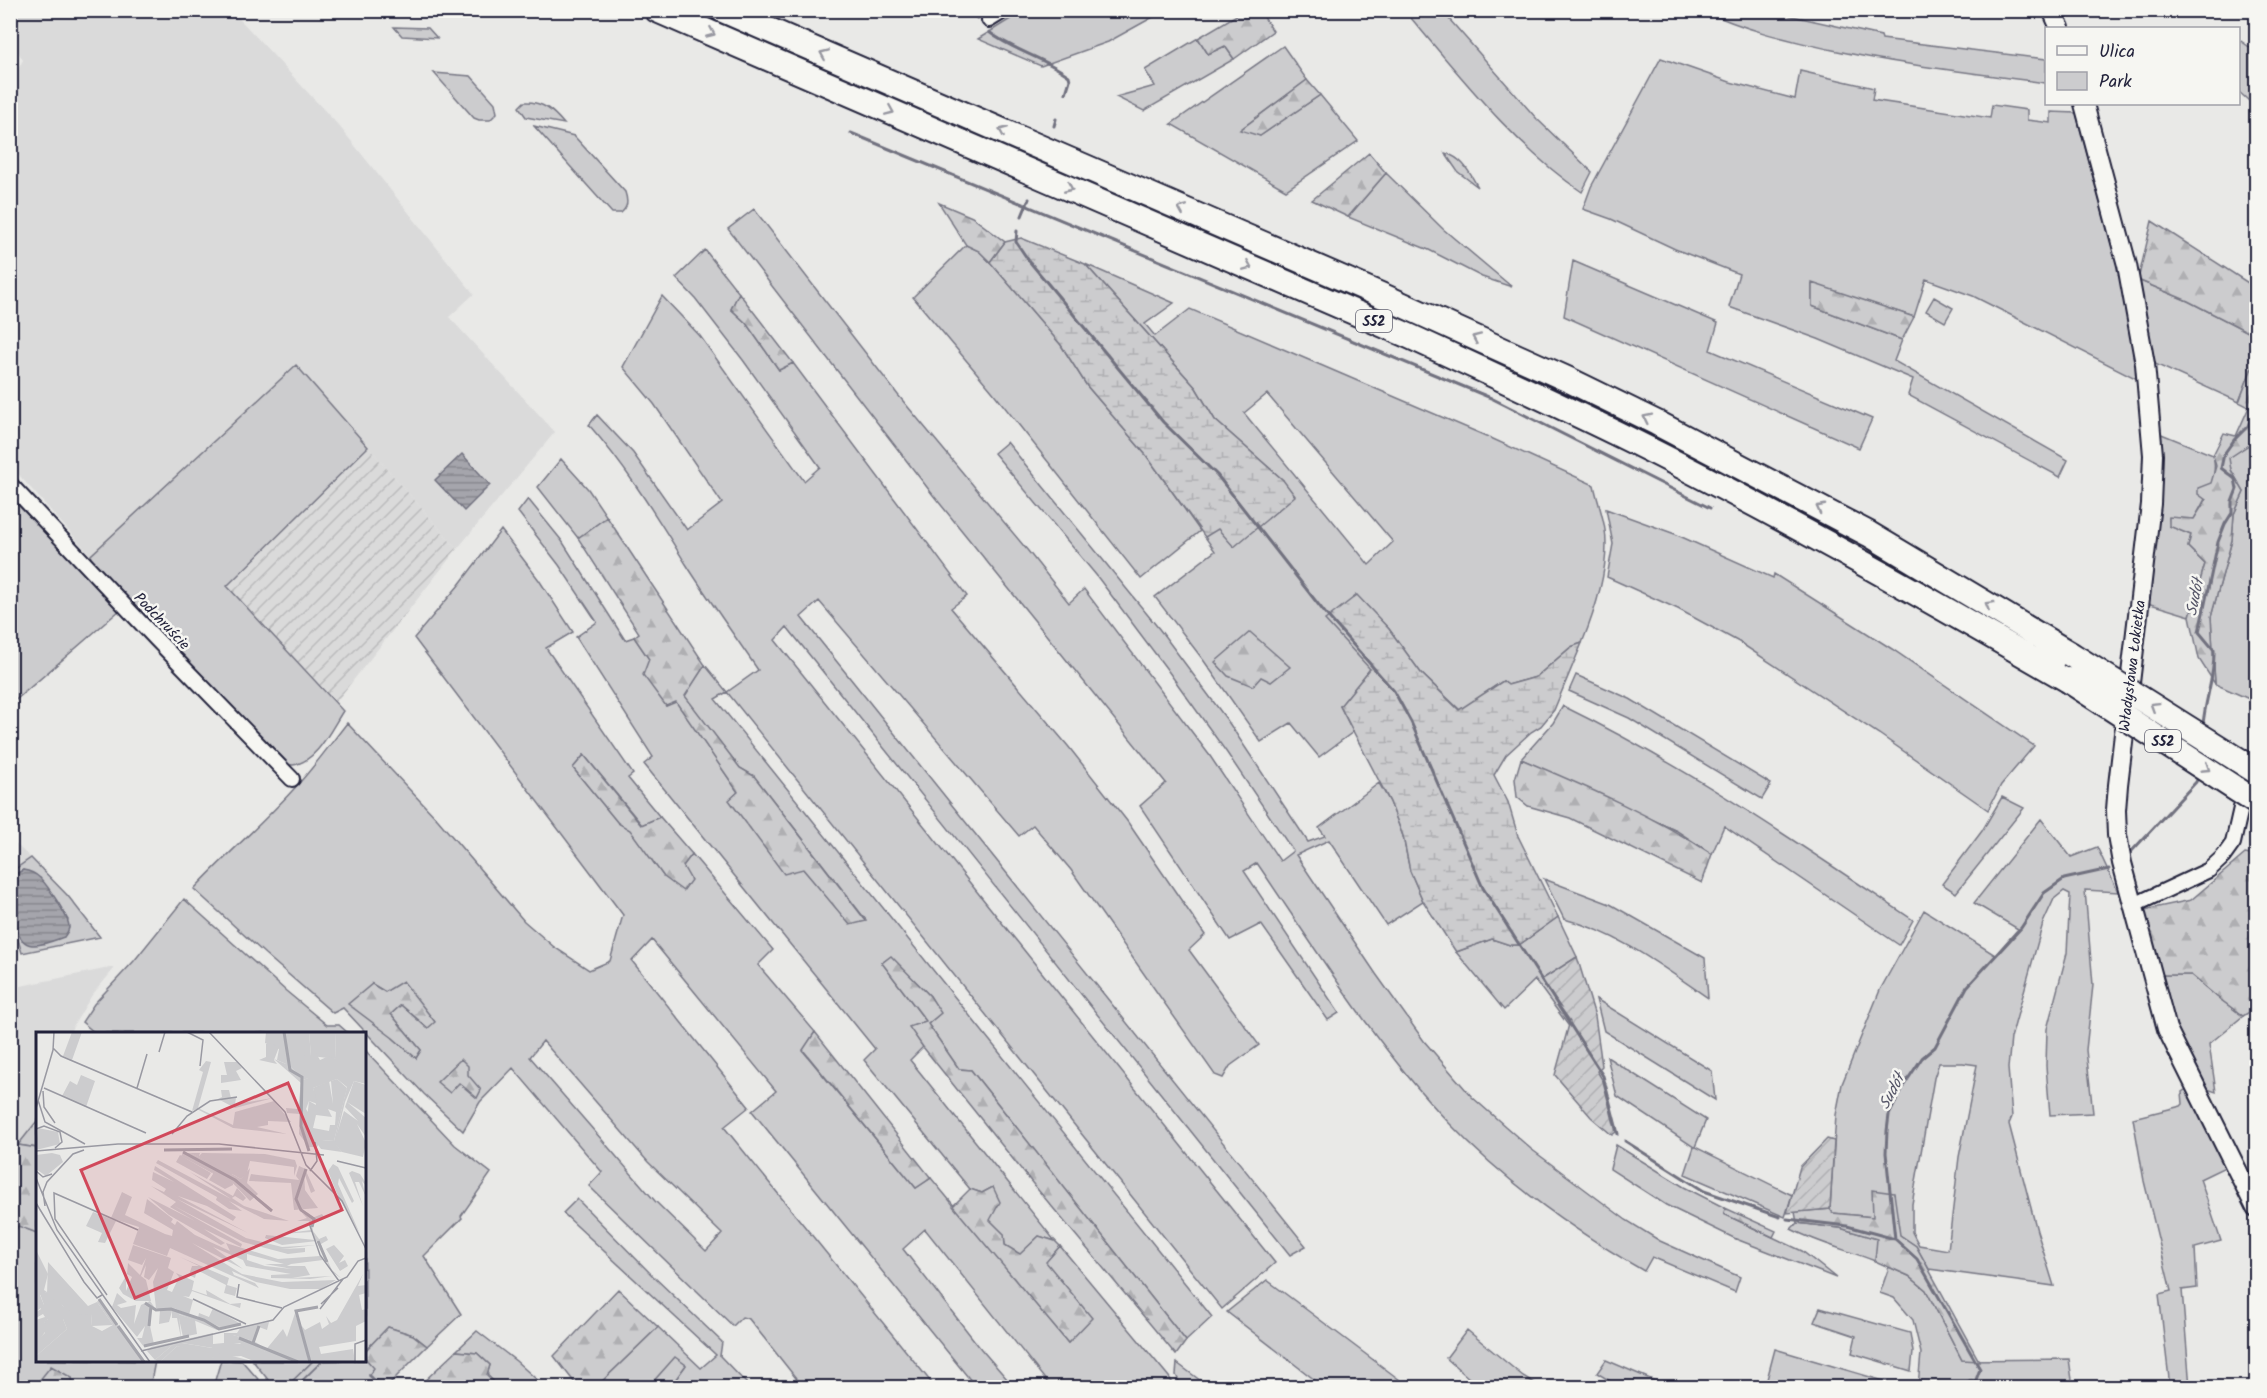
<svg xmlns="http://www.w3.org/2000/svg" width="2267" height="1398" viewBox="0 0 2267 1398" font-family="Kalam,sans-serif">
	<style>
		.built { fill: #dadada }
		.industrial { fill: url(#industrial-furrows) }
		.green { fill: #ccccce; stroke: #777784; stroke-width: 1.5; fill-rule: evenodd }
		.forest { fill: url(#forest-firs); stroke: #777784; stroke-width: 1.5 }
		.wetland { fill: url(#wetland-marsh); stroke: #777784; stroke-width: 1.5 }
		.garden { fill: url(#garden-furrows); stroke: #777784; stroke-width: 1.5 }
		.water { fill: url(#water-rules); stroke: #71717f; stroke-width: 1.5 }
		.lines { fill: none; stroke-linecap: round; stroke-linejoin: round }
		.stream { stroke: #71717f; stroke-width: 3 }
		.street-casing { stroke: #22223b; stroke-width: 18 }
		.secondary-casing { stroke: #22223b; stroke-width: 22 }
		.highway-casing { stroke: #22223b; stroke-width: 28 }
		.street { stroke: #f6f6f2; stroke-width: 14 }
		.secondary { stroke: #f6f6f2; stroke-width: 18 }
		.highway { stroke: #f6f6f2; stroke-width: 24 }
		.highway-bridge-casing { stroke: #22223b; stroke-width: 28; stroke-linecap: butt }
		.highway-bridge { stroke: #f6f6f2; stroke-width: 24 }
		.oneway { stroke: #9797a0 }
		.labels { text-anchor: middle; stroke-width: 5; stroke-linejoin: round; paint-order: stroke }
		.shield { fill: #f6f6f2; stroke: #626272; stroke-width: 1.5 }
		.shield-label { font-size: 14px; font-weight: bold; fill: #22223b }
		.street-label { font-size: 15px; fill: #22223b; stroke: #f6f6f2 }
		.water-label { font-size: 16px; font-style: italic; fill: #565668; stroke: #f6f6f2 }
		.inset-river { fill: none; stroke: #a5a5ac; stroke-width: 3 }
		.inset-road { fill: none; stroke: #9999a2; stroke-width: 1.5 }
		.view { fill: #d1495b; fill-opacity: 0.15; stroke: #d1495b; stroke-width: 3 }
		.inset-edge { fill: none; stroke: #22223b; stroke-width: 3 }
	</style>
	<defs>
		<pattern id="industrial-furrows" width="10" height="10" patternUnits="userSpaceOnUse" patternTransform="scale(1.5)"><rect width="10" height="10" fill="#dadada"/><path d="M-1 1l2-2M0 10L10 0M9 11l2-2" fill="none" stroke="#bbbbbc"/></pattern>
		<pattern id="forest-firs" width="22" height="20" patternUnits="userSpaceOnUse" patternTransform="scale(1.5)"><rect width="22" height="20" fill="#ccccce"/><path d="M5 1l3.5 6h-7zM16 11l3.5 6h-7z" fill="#afafb2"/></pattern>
		<pattern id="wetland-marsh" width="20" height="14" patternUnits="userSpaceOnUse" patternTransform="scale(1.5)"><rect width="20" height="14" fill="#ccccce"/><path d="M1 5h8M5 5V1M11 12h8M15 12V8" fill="none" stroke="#afafb2"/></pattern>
		<pattern id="garden-furrows" width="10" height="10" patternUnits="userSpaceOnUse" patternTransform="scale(1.5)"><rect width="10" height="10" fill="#ccccce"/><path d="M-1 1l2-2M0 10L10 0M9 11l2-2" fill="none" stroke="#afafb2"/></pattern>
		<pattern id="water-rules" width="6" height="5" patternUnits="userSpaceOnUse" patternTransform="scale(1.5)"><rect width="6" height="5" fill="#a5a5ac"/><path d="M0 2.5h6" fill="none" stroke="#86868d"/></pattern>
	</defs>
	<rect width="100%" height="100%" fill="#e9e9e7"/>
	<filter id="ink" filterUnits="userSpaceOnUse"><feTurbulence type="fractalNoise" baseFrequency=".0167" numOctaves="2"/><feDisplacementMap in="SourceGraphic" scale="12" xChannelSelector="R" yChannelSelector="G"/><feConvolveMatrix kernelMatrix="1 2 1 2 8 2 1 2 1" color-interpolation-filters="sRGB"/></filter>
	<g filter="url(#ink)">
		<path class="built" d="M11,11H232L339,126L474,294L449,317L555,432L457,549L296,365L91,556L11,466L10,85L23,60L11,40Z
			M11,840L31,858L11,872Z
			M114,967V969L92,995L69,1033L38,1034L37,1121L11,1154V988Z"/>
		<path class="industrial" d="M368,447L457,549L336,702L226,586Z"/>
		<path class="green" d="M1025,10H1164V11L1108,42L1041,66L978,39Z
			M1405,11H1442L1537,119L1592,172L1582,192C1516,148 1457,72 1405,11Z
			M1705,11H1770L1881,36L1882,39L2046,59V83C1973,73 1900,65 1828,49C1785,39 1745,30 1705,11Z
			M394,27L428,28L437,38L402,36Z
			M1198,38L1208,54L1225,46L1234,59L1144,111L1116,97L1155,86L1145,70Z
			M2241,41L2256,52V107L2239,92L2238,45Z
			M1283,46L1307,80L1241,129L1260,136L1320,95L1358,141L1286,190L1171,124Z
			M1661,58L1730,82L1795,99L1800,71L1874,88L1872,100L1990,118L1992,105L2027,110V120L2051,123V112L2076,113L2121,280L2139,380L1973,296L1926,279L1914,317L1812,284V306L1902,340L1894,361L2068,460L2060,477L1908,395L1913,379L1818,339L1729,307L1739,274L1675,249L1611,219L1583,209L1591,187Z
			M434,73L471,76L495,103L497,113L490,120H479L474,118Z
			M524,102C543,101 553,111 564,124L526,117L519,107Z
			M534,126L574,136L625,192C628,201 628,207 621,213H612Z
			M1445,153C1463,158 1469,172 1478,187L1458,172Z
			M1386,173L1443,229L1512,287L1482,277L1429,250L1348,217Z
			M754,209L898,395L1028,551L1069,603L1084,589L1210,756L1280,861L1293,851L1227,753L1166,668L1096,575L994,453L1007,442L1160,630L1227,720L1308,842L1325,836L1319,828L1379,783L1390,802L1403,836L1410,871L1423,901L1386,925L1329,840L1296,855L1376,974L1424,1041L1472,1097L1531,1149L1626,1220L1660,1241L1740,1277L1735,1292L1652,1257L1644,1271C1573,1230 1505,1182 1449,1123C1375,1045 1317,951 1257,863L1244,871L1339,1013L1328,1020L1261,924L1230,940L1140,806L1166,783L933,495L728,229Z
			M966,245L979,251L990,262L1061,345L1087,386L1146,455L1200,531L1141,579L992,391L913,297Z
			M705,250L739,293L731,309L746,323L779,370L793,363L967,596L951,608L1068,746L1127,821L1205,935L1189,950L1259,1045L1230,1066L1223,1078L1215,1075L1071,870L1033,825L1019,836L819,601L801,617L1306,1246L1290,1255L787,627L775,640L1275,1263L1222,1309L727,692L715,699L1212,1317L1186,1341L971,1070L959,1069L928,1024L940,1013L930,996L891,957L882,963L926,1021L910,1027L923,1047L910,1060L1055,1241L1039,1236L1020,1255L1005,1245L1004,1234L989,1220L993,1187L982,1193L970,1189L864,1060L875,1049L644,764L653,757L576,637L597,622L559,565L518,512L528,499L562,541L625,640L634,637L649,659L666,706L676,701L738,792L730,800L803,869L850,924L866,920L754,776L740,768L684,696L705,665L727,692L758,670C734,635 709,600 686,564C656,516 627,468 589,425L597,415L633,453L687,530L722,503L654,404L623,367L662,296L700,336L804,481L820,467L743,360L695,298L676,278Z
			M1573,261L1718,323L1710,350L1872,419L1859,448L1564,316Z
			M1085,264L1174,303L1145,324L1155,336L1190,309L1493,439L1594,485C1597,500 1603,515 1605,530C1610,566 1595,611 1582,643L1571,647L1536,677L1508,685L1503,681L1460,710L1421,673L1389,629L1356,595L1370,669L1340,706L1353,732L1319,757L1291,723L1261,742L1204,661L1155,597L1215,551L1205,537L1283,480L1215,420L1196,388ZM1267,394L1393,542L1369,565L1244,413Z
			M2138,280L2188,301L2256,336V357L2239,402L2153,363Z
			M1934,297L1953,308L1945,322L1926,311Z
			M296,365L368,447L227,586L343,711C331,729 317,762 293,765C287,765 281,761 275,759L90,559L91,555Z
			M2159,433L2213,455C2219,477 2205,500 2194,519L2169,518L2170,526L2191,535L2188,547L2205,564L2190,616L2147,603Z
			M2256,440V702L2215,684L2211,617L2232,540L2234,514L2244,492L2231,470L2228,458Z
			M561,459L588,489L607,517L578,538L538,487Z
			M10,503H16L120,610L11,704Z
			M1606,509L1675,534L1773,578L1774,574L1892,649L2034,746L2001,785L1988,810L1879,734L1739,642L1678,609L1607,577L1613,544Z
			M501,530L539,580L573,632L546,648L633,774L628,778L660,817L642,825L584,755L573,768L618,823L630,829L664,877L683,866L692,854L773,950L758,965L815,1032L803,1051L916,1188L931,1178L1068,1343L1091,1318L1045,1262L1060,1246L1169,1377L1175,1387H1051L925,1229L903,1249L981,1349L1014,1387H976L752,1111L776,1091L652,940L632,961L749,1107L724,1127L935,1387H803L749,1319L742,1317L733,1326L589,1186L602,1172L513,1068L480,1102L463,1131L424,1094L343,1008L333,1013L265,954L194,889C226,855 261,825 292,791C312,770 329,746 347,723L438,820L524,921L554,947L589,970L610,961L623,915L414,638L459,585ZM372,984L434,1021L427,1028L401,1005L391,1014L421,1050L416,1058L393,1038ZM543,1041L648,1162L722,1234L706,1251L655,1201L530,1057Z
			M1576,675L1630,699L1771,784L1762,799L1629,718L1569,691Z
			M1563,706C1686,766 1799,844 1913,920L1899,945L1724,826L1712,854L1677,831L1521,759L1553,723Z
			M2002,797L2024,808L1956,893L1942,884L1982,831Z
			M2041,819L2071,857L2097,847L2118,892L2085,890L2093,985L2086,1050L2093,1113L2050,1115L2046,1066L2047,1029L2067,953L2070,894L2064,891L2054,899L2043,923L2011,1038L2008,1068L2012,1117L2009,1124L2037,1231L2054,1286L1929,1269L1916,1246L1873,1217L1832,1213L1830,1209L1836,1115L1842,1084L1880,990L1924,910L1995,955L2018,929L1974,903ZM1939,1063H1963L1977,1065L1959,1157L1948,1250L1919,1245L1912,1232V1204L1934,1078Z
			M31,858L68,896L100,937L22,953L11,917L10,908L22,940L68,920L40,878L23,870L11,877V872Z
			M1544,879L1610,904L1705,958L1708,998C1663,967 1617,932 1564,919Z
			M184,899L286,991L327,1025H339L348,1033H95L82,1022L94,1004L134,961Z
			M1558,917L1577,957L1541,980L1570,1021L1568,1025L1535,980L1504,1010L1456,952L1492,939L1510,945H1519Z
			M2162,975H2191L2217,997L2243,1016L2209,1044L2216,1092L2207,1089L2181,1039L2170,1012Z
			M1596,999L1712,1071L1715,1100L1604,1031Z
			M364,1049L455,1145L491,1173L461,1216L462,1218L424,1256L461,1314L427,1346L413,1335L388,1327L365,1351Z
			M1607,1057L1706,1120L1695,1147L1792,1195L1785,1217L1685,1174L1694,1147L1617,1096Z
			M2188,1088L2227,1166L2200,1179L2221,1241L2195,1248L2197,1288L2182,1290L2190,1387H2170L2159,1294L2171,1291L2144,1181L2133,1118L2181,1106L2183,1104L2182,1092Z
			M37,1121V1148L18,1145Z
			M1616,1145L1684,1187L1725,1208L1724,1214L1802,1251L1836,1278L1736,1239L1666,1205L1610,1169Z
			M577,1199L654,1277L722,1342L720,1356L750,1387H685L681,1383L677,1387H670L686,1365L651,1384L652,1387H596L658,1327L701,1368L716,1355L563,1213Z
			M1797,1223L1840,1228L1878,1239L1875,1261C1847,1250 1818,1243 1791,1229Z
			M18,1225L37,1233L38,1360L155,1361L150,1387H74L72,1378L40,1381L44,1387H11L10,1260L16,1249L11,1238Z
			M1889,1267L1909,1276L1926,1290L1962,1360L2069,1359L2073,1387H1980L1981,1385L1971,1380L1960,1387H1918L1921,1353L1913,1320L1894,1298L1880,1293Z
			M1267,1280L1400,1380L1410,1387H1324L1227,1312Z
			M1820,1308L1910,1333L1913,1352L1911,1371L1852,1353L1856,1336L1814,1322Z
			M1467,1330L1523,1376L1541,1387H1479L1446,1358Z
			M477,1331L516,1361L545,1387H495L497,1385L487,1375L490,1365L477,1353L456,1351Z
			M1775,1349L1904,1387H1872L1855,1382L1853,1387H1765Z
			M365,1358L375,1368L369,1376L382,1387L295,1388L322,1361L364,1360Z
			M221,1360L242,1361L265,1387H213Z
			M1606,1360L1669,1387H1620L1597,1373Z
			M253,1361H313L286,1388L274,1387Z
			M1177,1363L1209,1387H1182L1176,1375Z"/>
		<path class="forest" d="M1245,10L1260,11L1273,31L1234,59L1225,46L1208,54L1198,38Z
			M1307,80L1320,95L1260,136L1240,130Z
			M1369,153L1386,173L1348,217L1312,200Z
			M939,203L972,217L1005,242L990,262L979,251L966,245Z
			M2152,221L2256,288V336L2188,301L2138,280Z
			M1812,283L1914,317L1902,340L1812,306Z
			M739,293L793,363L779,370L746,323L731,309Z
			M2256,357V440L2229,458L2231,470L2244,492L2234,514L2232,540L2211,617L2215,684L2199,659L2190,616L2205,564L2188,547L2191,535L2169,526V517L2194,519L2206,500L2198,494V488L2211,483L2216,466L2213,455L2224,433L2236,436L2249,407L2239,402Z
			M607,517L705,665L685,696L740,768L754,776L866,921L850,925L803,869L784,874L729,800L738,792L676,702L666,706L643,675L649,659L634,637L639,633L578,538Z
			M1250,632L1290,667L1271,682L1261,677L1253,686L1228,676L1215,662Z
			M584,755L641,825L660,817L692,854L683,866L691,880L683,891L664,877L630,830L618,823L573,768Z
			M1521,759C1587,787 1652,815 1712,854L1702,883L1570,818L1528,806L1517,797L1515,779Z
			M2245,854L2256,856V1008L2243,1016L2217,997L2191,975H2162L2144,910L2191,900Z
			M891,956L930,996L941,1013L928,1024L959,1069L971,1070L1186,1341L1176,1355L1033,1184L923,1047L909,1027L926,1021L882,963Z
			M403,981L435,1022L428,1028L401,1005L391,1014L421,1050L416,1058L393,1038L348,1004L372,984L385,992Z
			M815,1032L931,1178L916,1188L803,1050Z
			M461,1059L468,1066V1075L481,1090L477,1098L459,1083L450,1093L437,1082Z
			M18,1145L37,1148V1233L18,1226L11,1238L16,1249L11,1260V1154Z
			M993,1187L1000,1202L990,1220L1004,1234L1005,1245L1020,1254L1039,1236L1055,1241L1060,1246L1046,1262L1092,1318L1068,1343L953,1206L970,1189L982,1193Z
			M1872,1190L1894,1193L1900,1235L1916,1246L1979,1361L1962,1360L1926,1290L1909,1276L1875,1261L1877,1239L1840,1228L1797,1223L1795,1212L1830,1209L1833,1213L1873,1217Z
			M1725,1208L1776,1231L1773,1237L1724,1214Z
			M618,1289L658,1327L596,1387H578L554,1356Z
			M388,1327L413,1335L427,1346L386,1387H382L369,1375L374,1368L365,1358V1351Z
			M456,1351L477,1353L490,1365L487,1375L497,1385L495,1388L418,1387Z
			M675,1357L686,1365L670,1387H652L651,1384Z
			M313,1361H322L295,1387H286Z
			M51,1366L72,1378L74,1387H44L39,1381Z"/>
		<path class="wetland" d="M1021,238L1085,264L1196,388L1215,420L1283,480L1295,496L1234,547L1218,529L1205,537L1146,455L1087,386L1061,345L990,262L1005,242Z
			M1357,595L1389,629L1421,673L1459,710L1503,681L1508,685L1536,677L1571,647L1582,643L1554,710L1541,726L1531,732L1506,755L1494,775L1508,802L1518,836L1558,917L1519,945H1510L1492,939L1456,952L1423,901L1410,871L1403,836L1390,802L1340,706L1370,669L1325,620Z"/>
		<path class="garden" d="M1577,957L1595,1016L1602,1066L1597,1071L1603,1081L1616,1132L1612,1135L1591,1117L1555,1075L1570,1021L1541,980Z
			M1827,1139L1834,1141L1830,1209L1787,1213L1800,1167Z"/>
		<path class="water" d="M462,454L490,485L464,511L435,480Z
			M23,870C30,871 36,874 40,878C48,886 70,918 69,928C68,932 66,934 64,937C55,940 41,946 32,945C10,943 10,892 10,877Z"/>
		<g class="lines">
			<path class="stream" d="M923,10L940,15L957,10
				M970,10L977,18
				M989,32C1013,51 1044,57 1069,76L1070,80L1066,93
				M1054,126L1056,119
				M851,133L1491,398L1710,508
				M1022,216L1029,199
				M1017,231L1016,242L1029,261L1163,422L1217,475L1325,613L1394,691L1411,722L1483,888L1603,1076L1618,1134
				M2203,725C2205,699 2215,676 2214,650L2199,632L2218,542L2225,524L2232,513V502L2237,489L2235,479L2221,468L2224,454L2234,440L2248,426L2256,405
				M2131,852L2196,782L2199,775
				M1625,1141L1704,1191L1780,1217
				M1787,1219L1847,1226L1895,1239
				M1973,1388L1980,1369L1917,1259L1895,1239L1886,1153L1887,1131L1889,1115L1904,1085L1922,1058L1935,1047L1967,987L2021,928L2044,893L2064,879L2109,869"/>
			<defs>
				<path id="street" d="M989,20L1005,10
					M10,484L156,639L292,779
					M2132,906L2209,870L2223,857L2233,843L2246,786L2255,763"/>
				<path id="secondary" d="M2052,10L2060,28
					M2084,104L2127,265L2145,364L2153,455L2151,504L2118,785L2116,810L2117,835L2122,863L2167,1029L2256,1208"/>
				<path id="highway" d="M657,10L1409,336C1483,370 1557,404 1630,440C1779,514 1924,596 2068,680
					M723,10L1383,296L1569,380L1657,423L1869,534L2070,654"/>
			</defs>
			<use href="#street" class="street-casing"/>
			<use href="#secondary" class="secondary-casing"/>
			<use href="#highway" class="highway-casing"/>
			<use href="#street" class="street"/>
			<use href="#secondary" class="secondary"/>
			<use href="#highway" class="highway"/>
			<defs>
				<path id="highway-bridge" d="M2070,654L2256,771
					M2068,680L2256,802"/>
			</defs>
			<use href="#highway-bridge" class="highway-bridge-casing"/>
			<use href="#highway-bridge" class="highway-bridge"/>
		</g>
		<defs><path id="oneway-chevron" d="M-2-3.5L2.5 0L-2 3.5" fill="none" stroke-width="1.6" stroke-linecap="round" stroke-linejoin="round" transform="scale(1.5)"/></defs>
		<g class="oneway">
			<use href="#oneway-chevron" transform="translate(711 33) rotate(23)"/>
			<use href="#oneway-chevron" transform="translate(824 54) rotate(-157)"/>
			<use href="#oneway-chevron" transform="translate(890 111) rotate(23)"/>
			<use href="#oneway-chevron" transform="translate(1003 131) rotate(-157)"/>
			<use href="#oneway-chevron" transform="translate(1069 188) rotate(23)"/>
			<use href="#oneway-chevron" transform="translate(1182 209) rotate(-157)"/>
			<use href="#oneway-chevron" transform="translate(1248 266) rotate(23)"/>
			<use href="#oneway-chevron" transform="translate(1476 338) rotate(-156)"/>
			<use href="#oneway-chevron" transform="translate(1647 418) rotate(-154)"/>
			<use href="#oneway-chevron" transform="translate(1820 508) rotate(-152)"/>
			<use href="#oneway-chevron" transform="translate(1989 605) rotate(-149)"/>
			<use href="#oneway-chevron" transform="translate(2154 706) rotate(-148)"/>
			<use href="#oneway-chevron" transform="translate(2206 768) rotate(33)"/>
		</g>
	</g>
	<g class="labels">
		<g class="shield">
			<rect x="1356" y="310" width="36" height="22" rx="4.5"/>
			<rect x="2145" y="730" width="36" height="22" rx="4.5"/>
		</g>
		<g class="shield-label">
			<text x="1374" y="326">S52</text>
			<text x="2163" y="746">S52</text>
		</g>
		<g class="street-label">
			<text transform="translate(162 621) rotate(46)" y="5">Podchruście</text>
			<text transform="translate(2132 666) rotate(-83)" y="5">Władysława Łokietka</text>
		</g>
		<g class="water-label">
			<text transform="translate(2194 597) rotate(-78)" y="6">Sudół</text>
			<text transform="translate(1891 1091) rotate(-62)" y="6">Sudół</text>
		</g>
	</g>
	<g transform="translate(36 1032)">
		<rect width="330" height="330" fill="#e9e9e7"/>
		<path d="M36,0H46L36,28L27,24ZM230,0H269L273,46L267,48L255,35L251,18L250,32L241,28L243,17L229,11ZM273,0H299L300,27L275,24ZM170,29L175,30L162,76L197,93L199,80L238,69L255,90L232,89V93L221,95L251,102L197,96L161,77L156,79L167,40L163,38ZM188,30H201L206,36L200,39L205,48L185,51V43H191ZM45,43L59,49L50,75L26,64L34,49L41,53ZM301,47L311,56L298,109L285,108L281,115H273L266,94L271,86L273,69L280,73L277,56L293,49L297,72L295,49ZM292,77L300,80L299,93H294L293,99L277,96L280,83L296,85ZM318,49L330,53V82L311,70L330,86V105L321,92L330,111L327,125L306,120L298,111L308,79L322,89L309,75ZM185,58H193L195,66H200L199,72L237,66L199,76L182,67L186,65ZM2,96L22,100L24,112L0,118ZM16,121L24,123L27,130L10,144L0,137V123ZM154,121H164L163,124L166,121L229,122L259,128L261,134L258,144V135L214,129L211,141L205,147L196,142L197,153L189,157L173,148L177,142L172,130ZM144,123L175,141L171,147L140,130ZM122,128L195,167L154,140L197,164L201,156L210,166L207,169L199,164L196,166L208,174L253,189L228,187L193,169L206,179L193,177L180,168L181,165L120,131ZM297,132L302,135L318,169L316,171L303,146L302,152L324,202L302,164L292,139ZM119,134L200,185L197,189L171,174L142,164L212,201L141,167L210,206L246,215L281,213L245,217L269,216V220L252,222L207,210L138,174L206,212L205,215L168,197L189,211L185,213L133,183L112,165L159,189L134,175L140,170L115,154L128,160L130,157L116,148L117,140L138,150L118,138ZM263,134L272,138L270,139L279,159L275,161L268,140L269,158L282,176L258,178L255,151L213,149L215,142L263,148L260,144ZM316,139L324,142L330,151V154L326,149L330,165L323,150H319L327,174L313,141ZM86,160L96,165L89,183L129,202L136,204L137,198L108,181L111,167L137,187L135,190L139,193L141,189L159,203L194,219L190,211L242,227L284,224L287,228L255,232L251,234H269L274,243L256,246L296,244L274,247L235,246V243L255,242L210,234L207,228L177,215L207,237L156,211L206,242L246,250L300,248L285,257H254L220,250L196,239L198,243L219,251L223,256L134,216L131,224L97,212L103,195L75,186ZM211,222L248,232H229L256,237L229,234L211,228ZM57,180L80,189L69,211L62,210L66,201L50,194ZM266,181L276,186L286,182L288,185L276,191L277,199L283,207L290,204L292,208L285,212L287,219L296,238L306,247L295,239L281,209L246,213L229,206L230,203L279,208L276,200L244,202L275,198L273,189H261L271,186ZM97,213L135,226L132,236L138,240L131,258L136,260L143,245L140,241L158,249L156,258L171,263L170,258L194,272L205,271L204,276L156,259L153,265L147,264L157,268L153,283L138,276H120L117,250L122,236L113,248L108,245L110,233L105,244L110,248L115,269H100L87,262L83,256L90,244V259L96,245L91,242L92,231L104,243L110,226L106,233L92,228ZM298,213L308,224L303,231L309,228L312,234L304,239L290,217ZM0,218L12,242L8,258L11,260L4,263L8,273L0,280ZM144,225L193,246L191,253L201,256L199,264L188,261L190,253L161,238L159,246L153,243L156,234H163ZM327,242L322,254L330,253V261L323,263L326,278L330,277V289L320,294V309L283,315L285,322L317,317L319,330H277L271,324L273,330H220L205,324L177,326L141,314L124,330L119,328L140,310L176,316L177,312L188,311V301H201L205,295L233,290L231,298L223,295L217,309L197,303L198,311L221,314L228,320L247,297L251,305L259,281L267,306L266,294L269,298L284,290L286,297L293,292L290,284L295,291L301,288ZM81,261L91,270L81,273L85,276L100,273L98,292L105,273L109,271L111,277H115L114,294L118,312L108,315L101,306H106L109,294L101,305L76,275ZM177,276L205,292L187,296L162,286L163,281L173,285ZM142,282L159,288L161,302L147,305ZM12,287H27L31,297L0,324L1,308L9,301L8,289Z" fill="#ccccce" fill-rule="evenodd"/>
		<path d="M269,0H273L275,24L280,21L284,28L293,24L300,27L299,0H330V52L318,49L309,70L299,111L306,120L285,117L280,110L282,104L286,108L298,109L311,55L301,47L277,56L282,72L273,69L270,77L275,85L266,94L273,115L263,102L264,82L251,81L250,76L262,77L265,51L238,27L250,32L247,16L250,10L255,35L267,48L272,46L268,38ZM11,260L27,274L55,282L56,294L66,299L77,293L61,270L63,267L109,330H0V324L31,297L27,287H12L8,290L12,296L0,312V288L9,285L7,282L0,286V280L5,277L1,271L8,273L4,262ZM114,269L119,276H138L187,296L181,298L143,282L145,306L141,286H136V279L133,290L123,292L124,278L116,274L108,283L110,271ZM177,301V316L140,310L119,328L111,319L115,315ZM197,303L218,309L230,317L226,325L220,324L222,318L227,320L221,314L213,321L204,311H196ZM141,314L176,321L177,326L184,321L220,330H124Z" fill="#ccccce"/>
		<path d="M234,11L243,15L238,28L241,32L223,28L230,25V12ZM147,121H154L182,134L176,141L145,124ZM214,136L211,151L222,162L214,169L190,144L192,140L205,147Z" fill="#ccccce"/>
		<path d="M12,230L52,274L61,270L77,293L56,294L55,282L40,283L11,263Z" fill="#ccccce"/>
		<path class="inset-river" d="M248,0L254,38L266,45L265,94L273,119M128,118L196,117M147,120L199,148L236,179M270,137L260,167L265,178L278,187L276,195M282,209L291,230M63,267L81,293M109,271L120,278L135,277L168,288L183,297L205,292M82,294L108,330M113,294L115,274M203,306L262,330M217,311L223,294M108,314L153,304M274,330L260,279L282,275"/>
		<path class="inset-road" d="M151,0L167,8L164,34M173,0L249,80L270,133L306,169L330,217M17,16L25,24L156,80M123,20L129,0M8,56L110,101M101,56L111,22M7,59L8,75L19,91M2,68L9,90L49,112M0,76L17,18L18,0M0,97L8,94L24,100L26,110L19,116M136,102L151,84L174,69L201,65M0,119L82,112H183L288,123M301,129L330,136M0,139L7,145L16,142M274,139L281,129L279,110M0,146L21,198L114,330M0,171L48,250L61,266L66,263M9,174L7,160L11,150L37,122L48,118M273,191L284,223L303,249M203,252L201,265L246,276M71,263L19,187L18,161L102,198M157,267L210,292M285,272L302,256M284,277L307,247M105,319L237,288L248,275L311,245L322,229L330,226M319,330V312L330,308"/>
		<path class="view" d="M252,51L306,178L99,266L45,138Z"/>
		<rect width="330" height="330" class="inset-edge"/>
	</g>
	<rect width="2267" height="1398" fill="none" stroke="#f6f6f2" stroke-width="36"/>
	<rect x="18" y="18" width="2231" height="1362" fill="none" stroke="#22223b" stroke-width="2" filter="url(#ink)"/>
	<rect x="2045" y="27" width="195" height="78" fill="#f6f6f2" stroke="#a1a1a9" stroke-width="1.5"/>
	<rect x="2057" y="46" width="30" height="9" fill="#f6f6f2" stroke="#a1a1a9" stroke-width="1.5"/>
	<text x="2099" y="57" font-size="18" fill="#22223b">Ulica</text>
	<rect x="2057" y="72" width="30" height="18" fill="#ccccce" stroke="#a1a1a9" stroke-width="1.5"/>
	<text x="2099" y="87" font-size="18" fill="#22223b">Park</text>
</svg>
